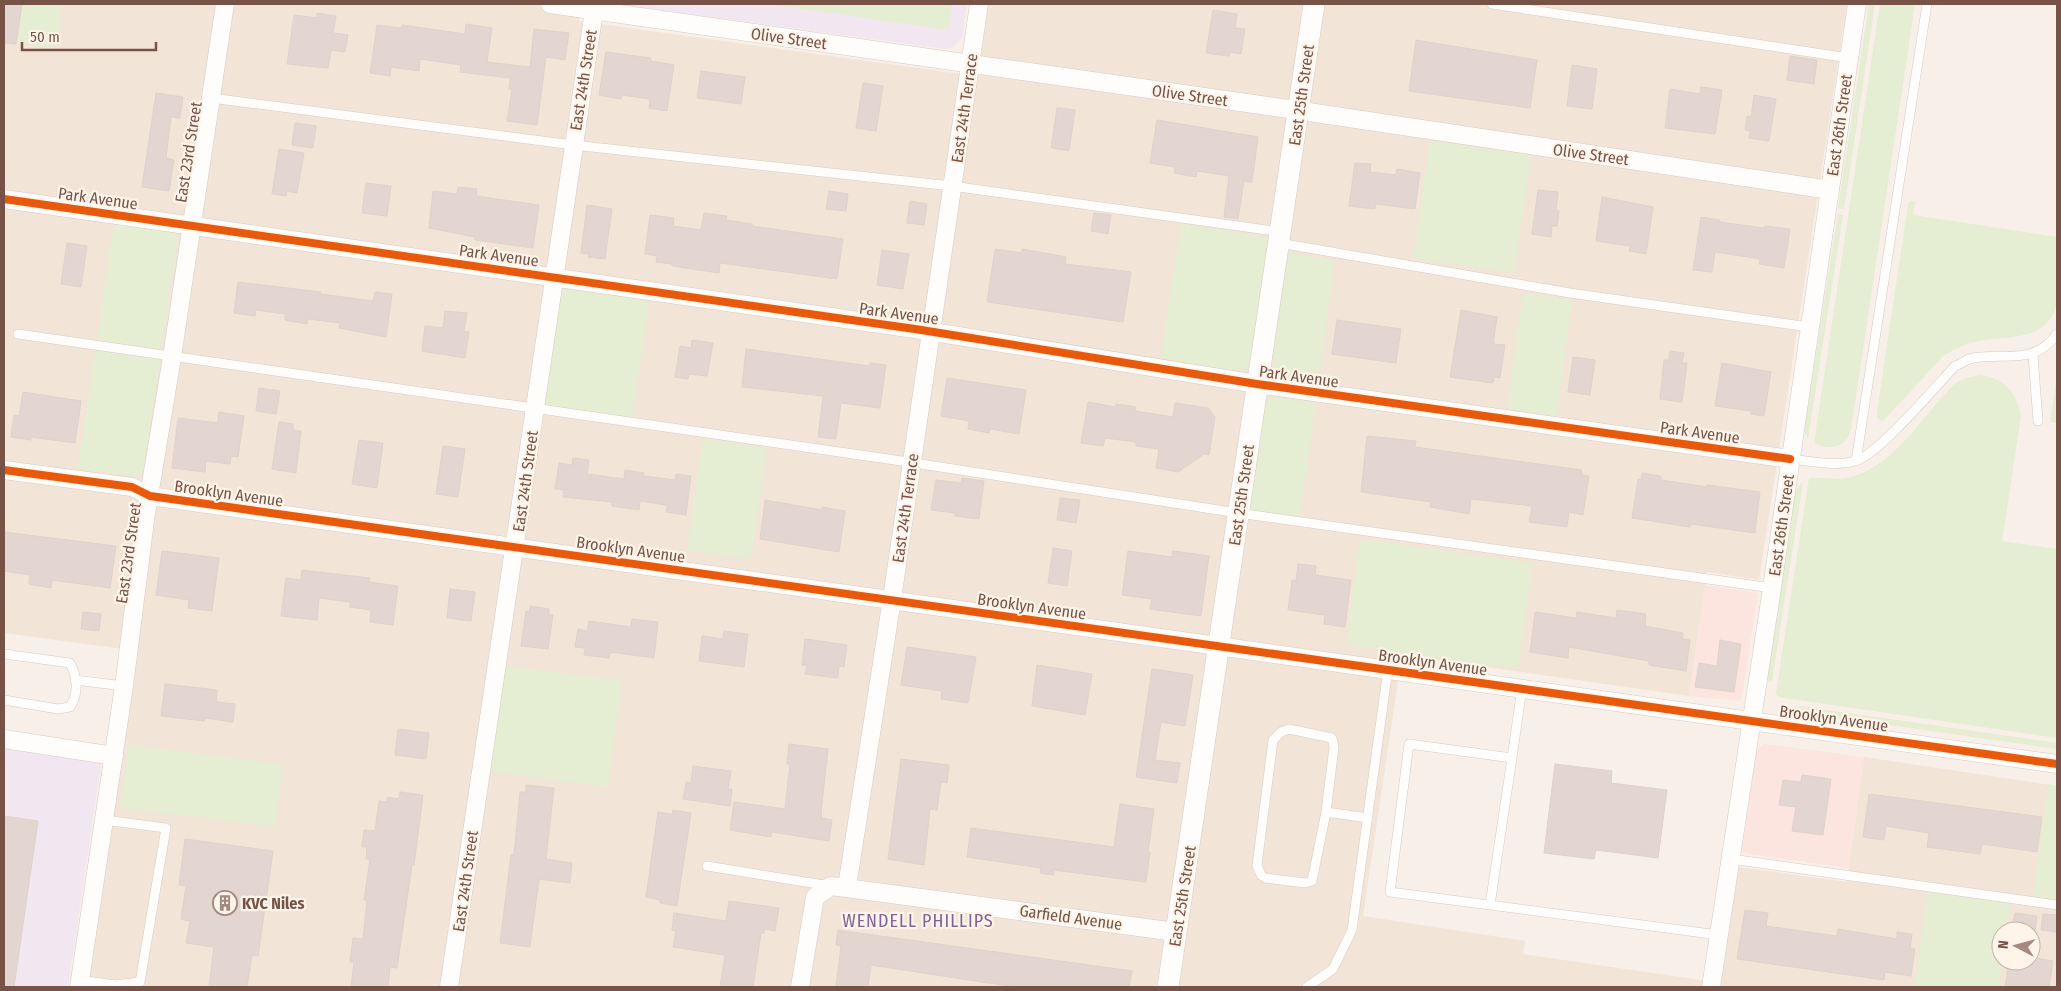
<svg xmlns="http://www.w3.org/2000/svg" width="2061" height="991" viewBox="0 0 2061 991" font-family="'Fira Sans Condensed',sans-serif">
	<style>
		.residential { fill: #f3e4d8; fill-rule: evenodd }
		.commercial { fill: #fbe5de }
		.education { fill: #f2e6f1 }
		.green { fill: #e5edd2 }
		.building { fill: #e3d6d0; stroke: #e0d1ca }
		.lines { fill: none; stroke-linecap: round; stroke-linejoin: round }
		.service-casing { stroke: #d6cbc5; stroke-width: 10 }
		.minor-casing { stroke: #d6cbc5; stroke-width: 19 }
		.tertiary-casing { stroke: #d6cbc5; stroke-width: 22 }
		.service { stroke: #fefdfc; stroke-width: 9 }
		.minor { stroke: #fefdfc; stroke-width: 18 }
		.tertiary { stroke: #fefdfc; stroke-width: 21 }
		.cycleway-casing { stroke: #fff4e9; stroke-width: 11 }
		.cycleway { stroke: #e8590c; stroke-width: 8 }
		.labels { text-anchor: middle; stroke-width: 4.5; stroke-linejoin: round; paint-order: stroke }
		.street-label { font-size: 16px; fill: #765247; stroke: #fff4e9 }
		.poi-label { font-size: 16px; font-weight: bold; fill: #765247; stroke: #fff4e9; text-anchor: start }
		.neighbourhood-label { font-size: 18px; letter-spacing: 1px; fill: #81629a; stroke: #fff4e9 }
	</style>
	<rect width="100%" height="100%" fill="#f7efe8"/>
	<path class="residential" d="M4,4H581L579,21L975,76L986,4H1847L1759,580L1707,572L1689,696L1402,655L1363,916L1525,941L1523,954L1721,983L1739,867L1847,882L1864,757L2057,786V987H87L138,651L4,633ZM2001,931H2031V961H2001Z"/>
	<path class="commercial" d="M1705,585L1758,593L1743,692L1740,701L1689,696Z
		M1764,744L1864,757L1849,868L1742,853L1756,751Z"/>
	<path class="education" d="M619,4H967L962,38L953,47L945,49Z
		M4,745L102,758L68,987H4Z"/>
	<path class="green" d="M22,4H62L59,32L53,50L16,44Z
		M768,4H952L948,30Z
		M1869,4H1875L1844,209L1838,208Z
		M1880,4H1915L1851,429C1846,448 1831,451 1814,443Z
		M1430,141L1531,155L1514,273L1413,258Z
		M1910,201H1915L1913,215L2057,237C2057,257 2061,283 2057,302C2048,345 2004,334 1974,342C1962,345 1953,350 1943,356L1885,419L1881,421L1877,418V412L1908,205Z
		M1838,214L1843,215L1808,439L1805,434V424Z
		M114,222L176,231L178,235L144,471L138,477L78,468Z
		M1181,224L1269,237L1249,368L1242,371L1160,360Z
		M1288,253L1335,260L1318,382L1279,376L1274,374L1272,369Z
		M560,282L650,296L632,418L541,406Z
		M1523,293L1572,300L1557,416L1507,409Z
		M1980,375C2004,378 2017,393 2021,416L2002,541L2057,549V738L1778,697L1776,693L1809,478C1823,477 1837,481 1851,477C1897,465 1923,413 1956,383L1966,378Z
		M2057,375V428L2056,427V423L2050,422Z
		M1275,397L1316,403L1300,517L1250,510L1265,404L1269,399Z
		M703,439L767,448L751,559L687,550Z
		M1802,482V489L1772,681L1766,680L1794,492Z
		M1360,539L1533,563L1518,669L1346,645Z
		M502,665L622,681L608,787L488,771Z
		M1799,706L2057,743V749L1798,712Z
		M129,744L283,765L275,827L120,807Z
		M2048,784L2057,786V901L2033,897Z
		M1927,892L2010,903L2006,931H2001V961H2002L1999,987H1915Z"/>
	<path class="building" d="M4,4H22L16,44L4,43Z
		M1213,10L1237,14L1235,28L1245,29L1241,54L1230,52L1229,56L1206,53Z
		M317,13L336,16L333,33L348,35L345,52L331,50L328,68L287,64L294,15L317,18Z
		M466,24L492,28L487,62L530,67L534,29L569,33L565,60L546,57L537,125L507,121L512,89H509L510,78L460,72L461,65L420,59L419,71L391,67L390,76L370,73L377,25L401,28L402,25L465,34Z
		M1416,40L1537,60L1530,108L1409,91Z
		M606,52L651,58V61L674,65L667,111L649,108L650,99L622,95L621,99L599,95Z
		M1790,56L1817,60L1814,84L1787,80Z
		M1572,65L1597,69L1592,109L1567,106Z
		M701,71L745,77L741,104L697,98Z
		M863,83L883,86L876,131L856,128Z
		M1701,87L1722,90L1715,134L1665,128L1670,89L1700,94Z
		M156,93L183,97L180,118L171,117L166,158L174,160L169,191L142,187Z
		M1754,95L1776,99L1769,141L1749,138L1750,131L1745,130L1747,116L1751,117Z
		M1057,108L1075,110L1069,151L1051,148Z
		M1157,120L1258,137L1252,182L1244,181L1238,219L1224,217L1229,176L1197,171L1196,177L1174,173L1175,167L1150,163Z
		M295,123L316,126L313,148L292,145Z
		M279,149L304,153L297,193L287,191L286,196L272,194Z
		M1355,163L1371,164L1370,172L1396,175L1397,169L1420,173L1415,209L1376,204L1375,209L1349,206Z
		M366,183L391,186L387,216L362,213Z
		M458,187L477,189L476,196L539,205L533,248L475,240V237L429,228L433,191L457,194Z
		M1538,190L1558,192L1556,210L1559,211L1557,226H1552L1551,237L1532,234Z
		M829,191L848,194L846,211L826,209Z
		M1602,197L1653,207L1646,254L1629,251L1630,246L1596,241Z
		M910,201L927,204L924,225L907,223Z
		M587,205L612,209L605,259L588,257L589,254L581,253Z
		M704,213L727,216L726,220L752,224V226L843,239L837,279L720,263L719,273L672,266V264L656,262L657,256L645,254L650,215L674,218L673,226L701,230Z
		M1094,213L1111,215L1108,234L1091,231Z
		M1701,217L1720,220L1719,222L1764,228L1765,226L1790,229L1784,268L1759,264L1760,259L1715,252L1712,272L1693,270Z
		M67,243L87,246L81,287L61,284Z
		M995,249L1022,253V249L1039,252L1066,257L1065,264L1131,272L1123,322L987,302Z
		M882,250L909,254L903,289L877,285Z
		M238,282L321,292V294L373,301L375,292L392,294L386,337L339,328L340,323L308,319L307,324L285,320V314L256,310L255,316L234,313Z
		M1461,310L1497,317L1493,344L1505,345L1500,378L1494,377L1493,383L1450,377Z
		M445,311L467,313L464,331L469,332L465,358L422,351L425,326L443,328Z
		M1337,320L1401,329L1396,363L1332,354Z
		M692,340L713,343L707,376L689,374L688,379L675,377L680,346L691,348Z
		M746,349L870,366V363L886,365L880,408L841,403L836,439L818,437L823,396L742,387Z
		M1670,351L1684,353L1682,363H1687L1682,402L1660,399L1664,360H1669Z
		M1573,357L1595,360L1590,395L1568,392Z
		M1722,363L1771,372L1764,416L1751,414V411L1715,406Z
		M947,378L1026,390L1019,434L990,429L989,433L968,429L969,421L941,416Z
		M259,388L280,391L276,414L256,411Z
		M23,392L81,401L75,443L31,437V440L11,437L14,415L19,416Z
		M1088,402L1115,407L1116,404L1136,407L1135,411L1173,417L1175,403L1208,408L1215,417L1209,455L1204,454L1178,472L1156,468L1159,449L1136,446V442L1105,438L1103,446L1081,443Z
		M219,412L244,416L238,457L231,456L230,464L206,461L205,472L172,468L178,418L218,423Z
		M279,422L293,424V430L301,431L296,473L272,469Z
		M1367,436L1416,441L1415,447L1582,470V475L1589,476L1583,515L1569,512L1567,527L1529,522L1532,506L1471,499L1469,514L1430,507L1431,502L1361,492Z
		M359,440L383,443L377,488L352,484Z
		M443,446L465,449L458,497L436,494Z
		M573,458L589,460L587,474L624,479L625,470L644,473L643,476L675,480L676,474L691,476L686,515L666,512L667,505L640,501L639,510L612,506V502L563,497L564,490L555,489L559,463L572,465Z
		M1642,473L1661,476V480L1707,487V485L1760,492L1755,533L1691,524L1690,527L1632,518L1638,479L1641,480Z
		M962,478L984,481L979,519L955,516V513L931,510L936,480L961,483Z
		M1060,498L1080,500L1076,523L1057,520Z
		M765,500L822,510V507L845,511L839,552L760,539Z
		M4,532L116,546L110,588L52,580L51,588L29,584L30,575L4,571Z
		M1053,548L1072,551L1067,586L1048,583Z
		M162,551L219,558L212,611L188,608L189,600L156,595Z
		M1128,551L1172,557L1173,551L1209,556L1201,616L1150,609L1152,599L1122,595Z
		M1298,564L1316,566L1315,575L1351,580L1345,627L1324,624L1325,615L1288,610L1292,580L1296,581Z
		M302,570L370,578L369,582L398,586L393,625L370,622L371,610L350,607V602L319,598L317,620L281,616L286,578L301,580Z
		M450,589L475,592L471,621L447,618Z
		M530,606L549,609V615H553L548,649L521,646L526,611L529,612Z
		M1617,610L1646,614L1645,626L1683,633L1682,639L1690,640L1686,671L1649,665V661L1569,647L1568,658L1530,652L1535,612L1576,618L1577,612L1616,618Z
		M83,612L101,614L99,631L81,629Z
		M632,619L658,622L654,658L610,652L609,658L584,655L585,648L575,647L578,629L587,631L589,621L631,627Z
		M724,631L748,634L744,667L699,661L702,636L723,639Z
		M805,639L847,645L844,667L839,666L838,678L805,674L807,665H802Z
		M1720,640L1741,644L1734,692L1695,687L1699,663L1717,666Z
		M907,647L976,657L968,703L941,699L942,691L901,685Z
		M1037,665L1092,674L1085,715L1032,706Z
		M1152,669L1193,675L1185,726L1161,722L1155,760L1180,763L1177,783L1136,777Z
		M165,684L217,690L216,702L235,704L233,722L205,718L204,721L161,716Z
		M398,729L429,733L426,759L395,755Z
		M789,744L828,749L821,812L822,818L832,820L829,841L772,832L771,837L730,830L734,802L785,809L790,764H787Z
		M901,759L949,765L947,783L941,782L937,810L930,809L924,865L888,859Z
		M1555,764L1612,771L1611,783L1667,790L1658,858L1596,850L1594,859L1544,853Z
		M693,766L731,771L728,789H732L730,806L683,799L686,782L691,783Z
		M1802,775L1831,779L1823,835L1792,831L1796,807L1779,805L1783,780L1801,782Z
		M526,785L554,788L546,859L572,863L570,883L539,879L530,947L500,943L511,855H514L520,792H526Z
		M400,792L423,795L414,865H412L397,968L390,967L388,987H351L354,962H350L353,938L363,939L367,901L364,900L370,859H366L367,847H362L364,830L375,831L379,801L387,802V797L399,799Z
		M1869,794L2042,817L2037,852L1982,844L1980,854L1927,847L1929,833L1886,826L1884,840L1863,837Z
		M1120,804L1154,809L1148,852H1150L1146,882L1054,870V875L1040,873L1041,868L967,857L971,828L1114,847Z
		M673,810L691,813L677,906L660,903V900L646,897L658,812L672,814Z
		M4,816L38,821L14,987H4Z
		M185,839L273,851L258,956L252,955L247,987H209L214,947L186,943L190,921L181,919L186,886L179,885Z
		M729,901L779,908L775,931L765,929L764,933H761L753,987H720L725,955L673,947L676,931L672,930L674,913L726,921Z
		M1745,910L1768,913L1766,926L1837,936L1838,929L1897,939V932L1912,934L1910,948L1915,949L1911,976L1885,972L1884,980L1737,959Z
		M2015,913L2037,916L2035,931L2012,928Z
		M2043,914L2057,915V932L2041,930Z
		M838,930L1132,971L1129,987H1015L871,965L868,987H836L841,946L836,945Z
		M2034,958L2053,961L2049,987H2005L2009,961H2034Z"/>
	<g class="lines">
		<defs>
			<path id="service" d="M1492,4L1849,58
				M211,98L573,145L952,186L1281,232
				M1279,243L1570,293L1809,327
				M18,334L895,460L1238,513L1772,588
				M2033,355L2038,421
				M1790,459C1811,461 1835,467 1855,461C1878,455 1936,386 1955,366C1961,364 1967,359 1973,358C2006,352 2034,366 2057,334
				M1856,461L1927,4
				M4,654L70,663C77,677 79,693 70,707L58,709L4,700
				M75,680L124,686
				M1522,688L1512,758L1409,744L1390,892L1719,935
				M1326,812L1312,881L1305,883L1265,878L1261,875L1257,865L1273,740L1281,732L1289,729L1332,738L1334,747L1326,812L1368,818
				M104,820L166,828L140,982L115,985V987
				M1731,859L2057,905
				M707,866L830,886
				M1490,905L1512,758
				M80,980L115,985
				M1307,987L1333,969L1352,930L1388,669"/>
			<path id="minor" d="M550,4L1282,108L1830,190
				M4,199L915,329L1257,384L1790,459
				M4,470L132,487L150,496L2057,764
				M4,739L114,756
				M847,887L892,599L979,4
				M79,987L124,686L145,520L172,357L225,4
				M449,987L595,4
				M800,987L815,897L831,886L1176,932
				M1711,987L1772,588L1857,4"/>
			<path id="tertiary" d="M1168,987L1314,4"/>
		</defs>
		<use href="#service" class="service-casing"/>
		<use href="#minor" class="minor-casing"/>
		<use href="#tertiary" class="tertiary-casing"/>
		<use href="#service" class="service"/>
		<use href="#minor" class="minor"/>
		<use href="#tertiary" class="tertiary"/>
		<defs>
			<path id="cycleway" d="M4,199L915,329L1257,384L1790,459
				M4,470L132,487L150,496L2057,764"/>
		</defs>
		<use href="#cycleway" class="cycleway-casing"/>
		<use href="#cycleway" class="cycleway"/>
	</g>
	<defs>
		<symbol id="building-ring" viewBox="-11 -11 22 22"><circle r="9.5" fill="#fff4e9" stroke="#a3897f" stroke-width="1.5"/><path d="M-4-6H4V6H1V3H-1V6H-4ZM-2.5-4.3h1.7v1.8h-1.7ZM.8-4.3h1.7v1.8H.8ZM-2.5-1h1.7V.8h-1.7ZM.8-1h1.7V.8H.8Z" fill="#a3897f"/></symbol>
	</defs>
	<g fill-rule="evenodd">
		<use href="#building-ring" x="211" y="889" width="28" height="28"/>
	</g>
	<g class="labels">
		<g class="street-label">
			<text transform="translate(789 38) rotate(8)" y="6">Olive Street</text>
			<text transform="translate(583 80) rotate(-81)" y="6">East 24th Street</text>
			<text transform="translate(1190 95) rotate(8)" y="6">Olive Street</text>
			<text transform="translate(1301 95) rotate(-82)" y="6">East 25th Street</text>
			<text transform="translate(964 108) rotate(-82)" y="6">East 24th Terrace</text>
			<text transform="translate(1839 125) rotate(-82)" y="6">East 26th Street</text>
			<text transform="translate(188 152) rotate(-81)" y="6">East 23rd Street</text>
			<text transform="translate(1591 154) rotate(8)" y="6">Olive Street</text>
			<text transform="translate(98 198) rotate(8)" y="6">Park Avenue</text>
			<text transform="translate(499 255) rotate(8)" y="6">Park Avenue</text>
			<text transform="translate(899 313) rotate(8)" y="6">Park Avenue</text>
			<text transform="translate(1299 376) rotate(8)" y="6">Park Avenue</text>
			<text transform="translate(1700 432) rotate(8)" y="6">Park Avenue</text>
			<text transform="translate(525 481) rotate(-82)" y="6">East 24th Street</text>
			<text transform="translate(229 493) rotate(8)" y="6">Brooklyn Avenue</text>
			<text transform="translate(1241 495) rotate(-82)" y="6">East 25th Street</text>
			<text transform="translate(905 508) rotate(-82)" y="6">East 24th Terrace</text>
			<text transform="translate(1781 525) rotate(-82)" y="6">East 26th Street</text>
			<text transform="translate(631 549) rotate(8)" y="6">Brooklyn Avenue</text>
			<text transform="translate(128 553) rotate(-82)" y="6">East 23rd Street</text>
			<text transform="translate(1032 606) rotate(8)" y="6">Brooklyn Avenue</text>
			<text transform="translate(1433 662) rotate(8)" y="6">Brooklyn Avenue</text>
			<text transform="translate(1834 718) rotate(8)" y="6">Brooklyn Avenue</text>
			<text transform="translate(465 881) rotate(-82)" y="6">East 24th Street</text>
			<text transform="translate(1182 896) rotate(-81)" y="6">East 25th Street</text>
			<text transform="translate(1071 917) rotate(8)" y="6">Garfield Avenue</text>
		</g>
		<g class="poi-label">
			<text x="242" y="909">KVC Niles</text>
		</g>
		<g class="neighbourhood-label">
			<text x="918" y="927">WENDELL PHILLIPS</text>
		</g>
	</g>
	<rect width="2061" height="991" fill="none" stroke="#765247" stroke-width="10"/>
	<g transform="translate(2016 946) rotate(276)"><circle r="24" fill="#fff4e9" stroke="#c8b3a8"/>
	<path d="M0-4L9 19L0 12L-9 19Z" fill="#a3897f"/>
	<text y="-8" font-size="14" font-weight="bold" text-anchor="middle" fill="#765247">N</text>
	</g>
	<path d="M22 42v8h134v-8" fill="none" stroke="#765247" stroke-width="2.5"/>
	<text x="30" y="42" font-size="15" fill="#765247" stroke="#fff4e9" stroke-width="4" paint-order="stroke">50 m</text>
</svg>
